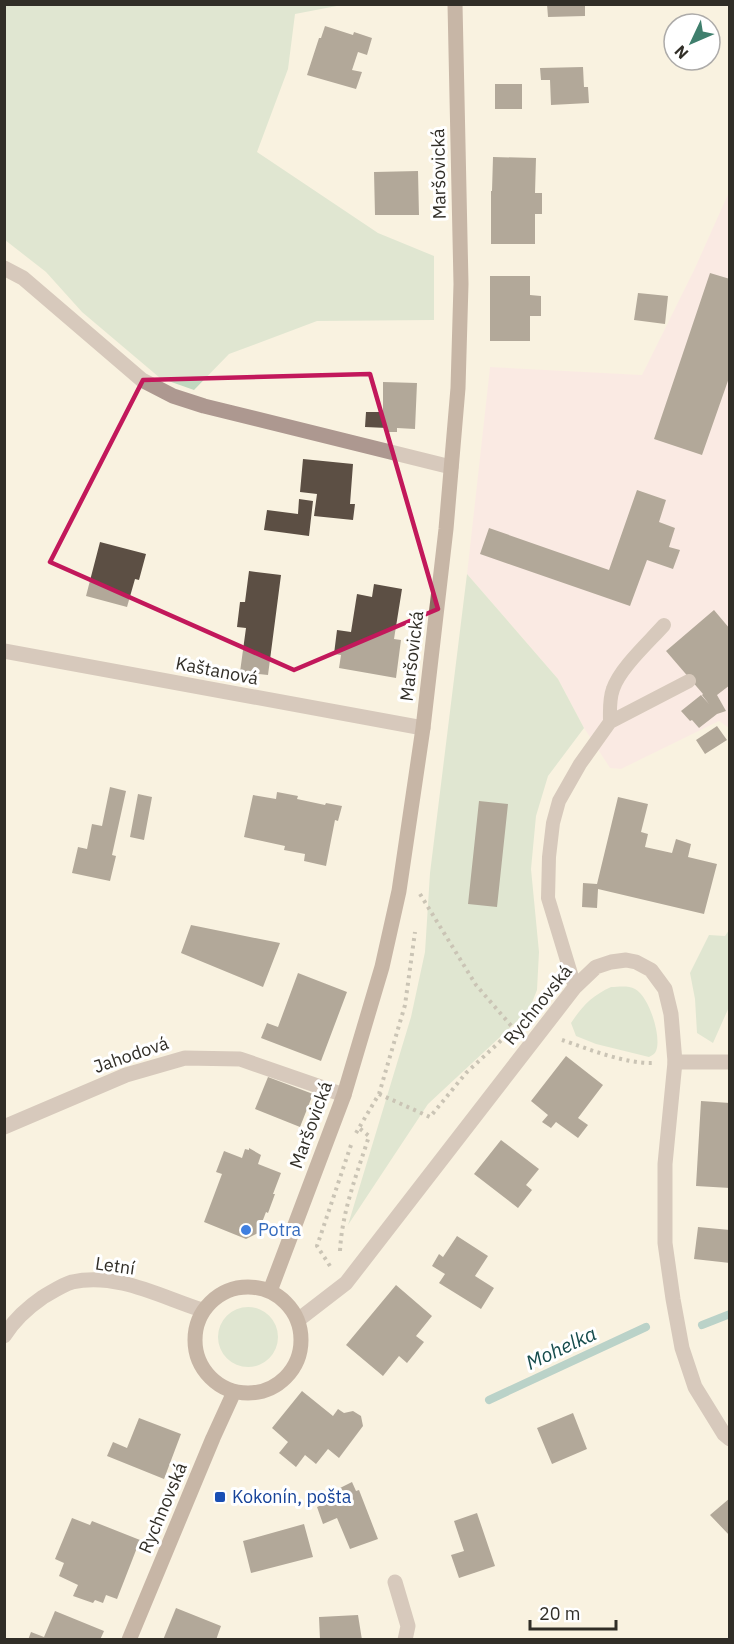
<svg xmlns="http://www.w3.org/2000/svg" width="734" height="1644" viewBox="0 0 734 1644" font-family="'IBM Plex Sans',sans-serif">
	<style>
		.industrial { fill: #fbe1e6 }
		.green { fill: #c1d8bf }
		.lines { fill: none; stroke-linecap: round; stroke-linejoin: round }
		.stream { stroke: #6eaaab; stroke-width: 8 }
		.building { fill: #5c4f44 }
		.path { stroke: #918c80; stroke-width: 4; stroke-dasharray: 3 4.5; stroke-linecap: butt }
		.service { stroke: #ad9890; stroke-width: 14 }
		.minor { stroke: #ad9890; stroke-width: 15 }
		.tertiary { stroke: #ad9890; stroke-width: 15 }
		.secondary { stroke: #8b6d61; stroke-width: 15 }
		.marked { fill: none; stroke: #c2185b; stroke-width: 4.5; stroke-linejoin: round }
		.shop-dot { fill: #3f7fe0; stroke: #fff; stroke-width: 2 }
		.transit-dot { fill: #1a4fb4; stroke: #fff; stroke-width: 2 }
		.labels { text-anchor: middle; stroke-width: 6; stroke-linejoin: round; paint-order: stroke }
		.street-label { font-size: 18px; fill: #312e27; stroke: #fff }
		.shop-label { font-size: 18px; fill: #366cbe; stroke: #fff; text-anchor: start }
		.transit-label { font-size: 18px; fill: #164399; stroke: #fff; text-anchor: start }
		.water-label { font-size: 20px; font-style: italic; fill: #164c4d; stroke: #fff }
	</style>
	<rect width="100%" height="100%" fill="#f9f2e0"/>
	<path class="industrial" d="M729,192V728L719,721L621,769L610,768L584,728L558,679L467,574L490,367L642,375L695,268Z"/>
	<path class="green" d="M4,5H342L295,14L288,69L257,152L378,233L434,256V320L317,321L229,354L194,390L160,378L82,312L46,272L5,240Z
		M467,574L558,679L584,728L548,776L536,816L531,869L539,952L537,990L529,1010L428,1104L348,1225L411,1017L425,952L430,873Z
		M729,930V1007L713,1043L697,1033L695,999L690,973L709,935L725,936Z
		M611,987C618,987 628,985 635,989C649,996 662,1037 656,1051C655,1054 652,1055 649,1057L596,1044L576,1036L571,1023C582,1006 593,995 611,987Z
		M218 1337a30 30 0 1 1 60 0a30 30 0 1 1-60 0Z"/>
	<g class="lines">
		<path class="stream" d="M702,1325L730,1314
			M489,1400L646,1327"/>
	</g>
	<path class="building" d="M547,4H585V16L548,17Z
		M325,26L353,35L354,32L372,38L367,55L358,52L352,70L362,72L356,89L307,75L319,38H321Z
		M583,67L584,87H588L589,103L551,105L550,80H541L540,68Z
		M495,84H522V109H495Z
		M493,157L536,158L535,193H542V214H535V244H491V191H492Z
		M418,171L419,215H375L374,172Z
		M710,273L730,279V375L702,455L654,439Z
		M490,276H530V295L541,296V316H530V341H490Z
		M638,293L668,296L665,324L634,320Z
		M383,382L417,383L415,429L397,428V432H387V428L365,427L366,412H383Z
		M303,459L353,464L350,504H355L353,520L314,516L317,494L300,492Z
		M637,490L666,500L659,522L675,528L669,547L680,550L673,569L647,560L630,606L480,554L489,528L609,570Z
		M299,499L313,501L309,536L264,530L267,510L298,514Z
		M100,542L146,554L139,580L135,579L127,607L86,596Z
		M249,571L281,575L268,675L240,672L246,628L237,627L240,602H245Z
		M374,584L402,589L394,639L401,640L396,678L339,668L341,655L334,654L337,630L351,632L357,594L372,597Z
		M714,610L730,629V685L717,695L726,711L717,714L699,728L692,720L690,721L681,711L701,695L709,704L702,695L703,694L666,651Z
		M717,726L727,740L705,754L696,740Z
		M110,787L126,791L112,855L116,856L110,881L72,873L78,847L87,849L92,824L102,826Z
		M277,792L298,796L297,799L325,805L326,803L342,806L338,821L335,820L326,866L304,861L305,854L284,850L285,846L244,837L253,795L276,799Z
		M138,794L152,797L144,840L130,837Z
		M618,797L648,804L641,832L648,834L645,847L672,853L676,839L691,844L688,857L717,864L704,914L598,889L597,908L582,907L583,883L597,884Z
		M479,801L508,804L497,907L468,904Z
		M191,925L280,943L263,987L181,953Z
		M298,973L347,992L321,1061L261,1038L267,1023L278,1027Z
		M566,1056L603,1085L578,1118L588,1125L578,1138L556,1122L551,1128L542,1122L548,1115L531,1101Z
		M268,1077L313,1094L300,1127L255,1109Z
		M701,1101L730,1103V1188L696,1186Z
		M501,1140L539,1169L526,1185L532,1190L518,1208L474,1174Z
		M249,1148L261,1155L258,1164L281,1173L273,1194H275L268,1213L266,1212L258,1233L246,1239L204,1222L222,1174L216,1172L224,1151L242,1158L245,1149L249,1150Z
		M698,1227L730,1230V1263L694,1259Z
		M457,1236L488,1256L475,1276L494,1288L481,1309L439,1283L445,1274L432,1266L439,1254L443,1257Z
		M396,1285L432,1316L416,1336L424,1342L407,1363L399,1356L383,1376L346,1345Z
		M302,1391L333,1416L338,1409L344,1413L353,1411L361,1416L363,1426L339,1458L328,1449L316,1464L305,1455L296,1467L279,1453L288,1442L272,1428Z
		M573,1413L587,1449L552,1464L537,1428Z
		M139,1418L181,1434L164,1479L107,1456L113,1442L127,1448Z
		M352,1482L356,1491L359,1490L378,1539L350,1549L337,1518L323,1524L317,1507L330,1501L328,1494Z
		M730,1498V1536L710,1515Z
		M477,1513L495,1566L459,1578L451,1555L464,1551L454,1521Z
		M72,1518L90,1525L92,1521L140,1540L117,1599L106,1595L103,1603L95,1600L93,1603L73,1596L78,1585L59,1576L64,1563L55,1559Z
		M304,1524L313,1557L251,1573L243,1541Z
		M176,1608L221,1626L216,1640H163Z
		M55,1611L104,1631L100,1640H28L31,1632L44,1637Z
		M358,1615L362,1640H320L319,1617Z"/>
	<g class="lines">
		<path class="path" d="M420,894L476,985L514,1029
			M562,1040C588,1049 626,1064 653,1063
			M379,1094L430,1117L466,1073L507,1035
			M356,1133L379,1094L405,1005L415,932
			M340,1251C342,1211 357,1174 369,1136L358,1127
			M330,1266L317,1246L351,1145"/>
		<path class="service" d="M610,722C610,711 609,700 613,689C620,668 649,642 664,625
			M575,987L548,898L549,857L553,823L559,801L580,764L610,722L689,681"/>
		<path class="minor" d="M4,268L23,278L142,380L173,396L204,406L451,467
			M4,651L423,728
			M675,1062H730
			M4,1127L126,1075L185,1058L240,1059L344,1095
			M395,1582L408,1626L405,1640"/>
		<path class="tertiary" d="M298,1320L346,1283L575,987L596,967L611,962L626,960L636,962L651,970L665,989L671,1014L675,1062L665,1164V1243L673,1299L682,1348L695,1387L724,1434L730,1439
			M4,1336C14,1320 27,1308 43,1297C52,1292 62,1285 72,1282C117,1272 161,1297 202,1310"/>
		<path class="secondary" d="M195 1340a53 53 0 1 1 106 0a53 53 0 1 1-106 0Z
			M270,1291L344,1095L382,967L399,891L423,728L446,529L458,388L461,284L455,4
			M129,1640L213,1438L234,1392"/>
	</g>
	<path d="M0 0H734V1644H0ZM370,374L438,609L294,670L50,562L143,380Z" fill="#f9f2e0" fill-opacity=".55" fill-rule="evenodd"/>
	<path class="marked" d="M370,374L438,609L294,670L50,562L143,380Z"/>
	<circle class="shop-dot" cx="246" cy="1230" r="6"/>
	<rect class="transit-dot" x="214" y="1491" width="12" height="12" rx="3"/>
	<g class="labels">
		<g class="street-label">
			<text transform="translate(439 174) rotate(-91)" y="6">Maršovická</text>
			<text transform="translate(412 656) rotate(-83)" y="6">Maršovická</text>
			<text transform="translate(217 671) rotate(11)" y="6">Kaštanová</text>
			<text transform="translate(538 1005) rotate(-51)" y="6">Rychnovská</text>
			<text transform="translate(131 1055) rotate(-19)" y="6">Jahodová</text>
			<text transform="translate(311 1125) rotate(-70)" y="6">Maršovická</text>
			<text transform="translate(115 1266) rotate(8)" y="6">Letní</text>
			<text transform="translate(163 1508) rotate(-67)" y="6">Rychnovská</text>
		</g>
		<g class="shop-label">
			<text x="258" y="1236">Potra</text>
		</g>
		<g class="transit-label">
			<text x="232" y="1503">Kokonín, pošta</text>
		</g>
		<g class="water-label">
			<text transform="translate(561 1348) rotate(-25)" y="7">Mohelka</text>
		</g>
	</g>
	<rect width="734" height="1644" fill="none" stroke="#312e27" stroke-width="12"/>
	<g transform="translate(692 42) rotate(226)"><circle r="28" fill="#ffffff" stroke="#adaba9" stroke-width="1.5"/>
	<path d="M0-4.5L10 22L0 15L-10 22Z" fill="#3f7f6d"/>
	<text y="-9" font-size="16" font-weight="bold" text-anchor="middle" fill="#312e27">N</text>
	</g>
	<path d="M530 1620v9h86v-9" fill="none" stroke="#312e27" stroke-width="3"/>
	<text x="539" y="1620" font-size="18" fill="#312e27" stroke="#ffffff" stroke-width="4.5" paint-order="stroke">20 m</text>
</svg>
